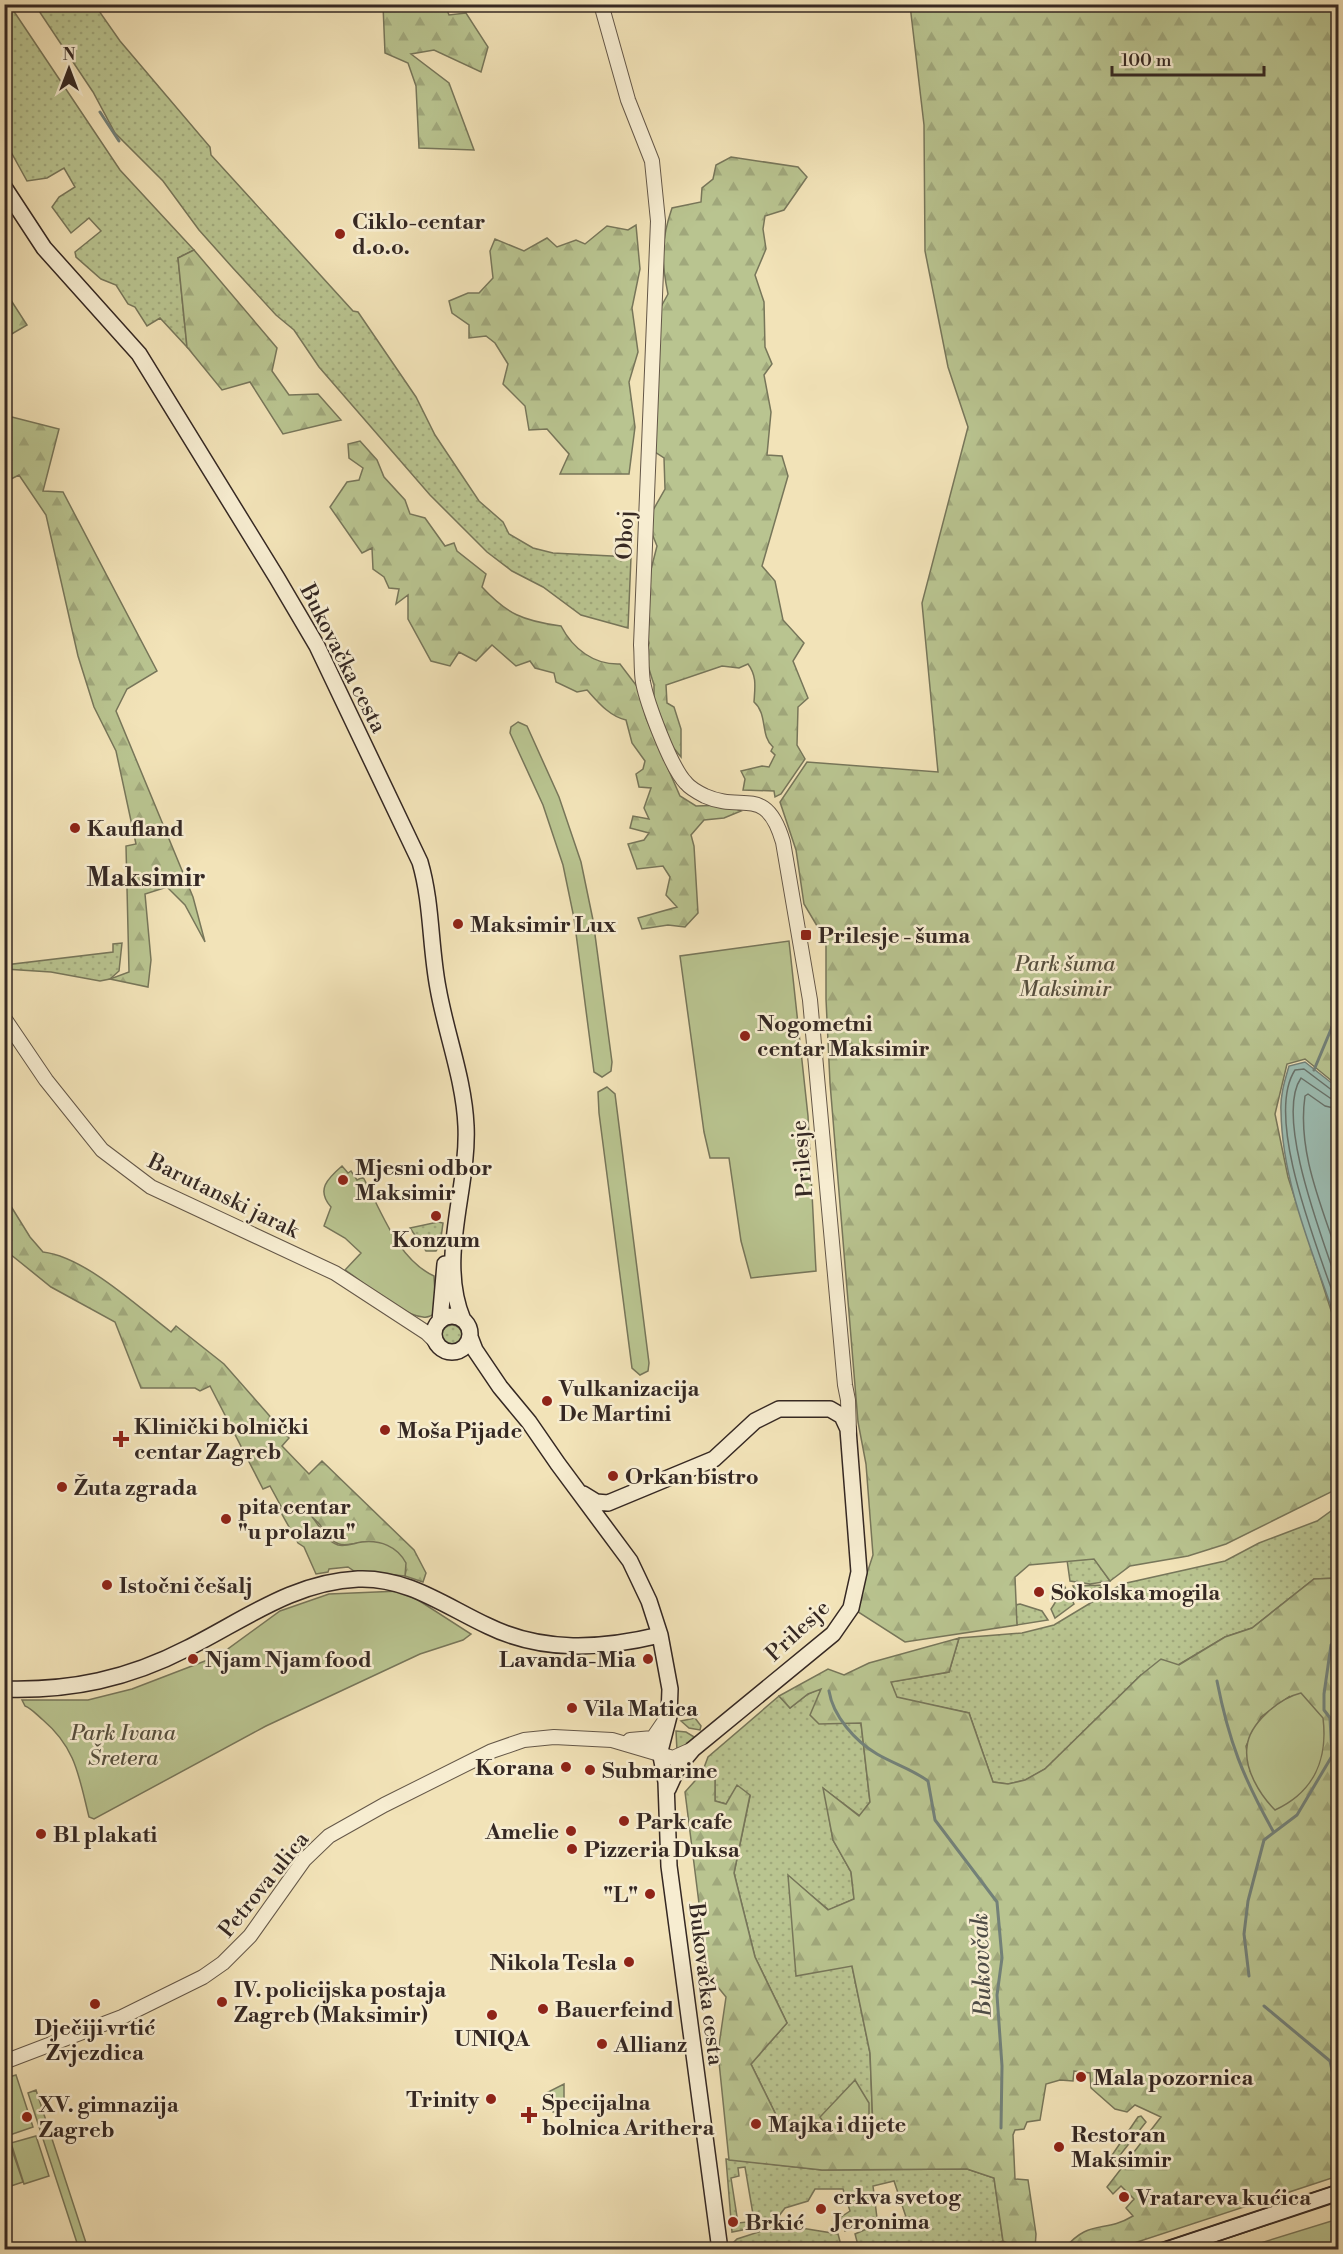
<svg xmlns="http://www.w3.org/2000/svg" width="1343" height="2254" viewBox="0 0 1343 2254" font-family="'Libre Bodoni',serif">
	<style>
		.grass { fill: url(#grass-dots); stroke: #77765a; stroke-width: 1.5 }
		.forest { fill: url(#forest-firs); stroke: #77765a; stroke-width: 1.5; fill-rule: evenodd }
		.park { fill: #b9c490; stroke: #77765a; stroke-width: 1.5 }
		.water { fill: #9cbdb3; stroke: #738179; stroke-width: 1.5 }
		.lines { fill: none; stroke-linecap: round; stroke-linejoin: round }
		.shore { stroke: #68726b; stroke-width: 1.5 }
		.stream { stroke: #738179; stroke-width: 3 }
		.tertiary-casing { stroke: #645748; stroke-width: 16 }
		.secondary-casing { stroke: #352823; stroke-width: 18 }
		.tertiary { stroke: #f7edd1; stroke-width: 14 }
		.secondary { stroke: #f7edd1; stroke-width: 15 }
		.tram { stroke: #352823; stroke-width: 1.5 }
		.poi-dot { fill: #8f2418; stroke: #f7edd1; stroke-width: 2 }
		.labels { text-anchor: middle; stroke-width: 5; stroke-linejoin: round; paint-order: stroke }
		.poi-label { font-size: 22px; font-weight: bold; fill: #352823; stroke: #f7edd1; text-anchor: start }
		.street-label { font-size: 22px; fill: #352823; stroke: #f7edd1 }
		.park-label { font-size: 22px; font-style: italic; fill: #564f3e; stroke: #f7edd1 }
		.water-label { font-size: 24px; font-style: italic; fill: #4f4d47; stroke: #f7edd1 }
		.quarter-label { font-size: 26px; font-weight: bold; fill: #352823; stroke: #f7edd1 }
	</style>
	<defs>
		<pattern id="grass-dots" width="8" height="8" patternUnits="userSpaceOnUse" patternTransform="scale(1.5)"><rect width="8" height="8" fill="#b9c490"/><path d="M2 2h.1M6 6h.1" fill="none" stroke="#a0a87c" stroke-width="1.8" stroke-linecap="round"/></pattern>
		<pattern id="forest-firs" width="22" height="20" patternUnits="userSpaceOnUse" patternTransform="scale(1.5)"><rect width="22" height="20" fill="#b9c490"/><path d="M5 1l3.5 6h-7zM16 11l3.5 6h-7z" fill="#a0a87c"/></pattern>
	</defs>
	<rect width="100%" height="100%" fill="#f2e3b8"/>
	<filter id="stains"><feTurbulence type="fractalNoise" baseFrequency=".00333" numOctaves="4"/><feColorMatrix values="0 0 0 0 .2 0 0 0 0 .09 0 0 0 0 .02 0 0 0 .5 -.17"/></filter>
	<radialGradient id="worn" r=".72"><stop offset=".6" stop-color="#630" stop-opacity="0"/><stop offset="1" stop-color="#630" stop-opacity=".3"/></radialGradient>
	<path class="grass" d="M9,4L120,170L194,250L178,258L187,347L160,318L147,326L135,307L128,304L116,285L101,279L76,257L75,252L101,231L89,218L71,233L52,207L59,197L75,187L64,168L47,178L27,181L5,141L4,5Z
		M35,5H89L97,8L120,41L210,147L211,155L353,311L358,312L416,397L435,435L479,501L503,522L509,534L533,548L553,553L631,557L628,628L581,615L543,587L512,571L487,552L430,495L319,367L294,330L276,315L232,267L199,230L163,181L115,133L93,92Z
		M122,943L119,971L110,979L100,981L51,972L5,969V965L113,952V944Z
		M438,1222L443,1223L440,1245L436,1251H426L410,1228Z
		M442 1335a10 10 0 1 1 20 0a10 10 0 1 1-20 0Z
		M1338,1506V1578L1314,1579L1252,1628L1225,1637L1178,1665L1141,1675L1045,1769L1026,1780L1008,1784L993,1782L969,1713L897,1698L890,1682L949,1672L959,1638L1022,1633L1054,1625L1122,1584L1225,1561L1259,1543L1317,1521Z
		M1095,1559L1110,1581L1090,1584L1070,1581L1067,1560Z
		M1105,1585L1080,1599L1073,1586Z
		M1065,1587L1074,1604L1055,1618L1051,1609Z
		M1020,1604L1042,1611L1048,1620L1017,1625L1014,1605Z
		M821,1688L861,1723L870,1802L860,1816L824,1789L833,1840L851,1872L854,1899L829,1910L788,1876L852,1966L870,2053L873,2129L810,2131L780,2123L751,2064L787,2023L755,1957L734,1873L750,1796L726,1804L715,1801V1776L702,1773L708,1757L779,1696L790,1708L808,1694Z
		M695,1718L701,1726L700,1730L689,1728L681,1721Z
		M676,1731L686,1732L696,1738L677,1751Z
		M1141,2116L1146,2122L1113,2164L1108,2161L1138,2117Z
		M726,2159L822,2170L967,2169L994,2178L1003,2241L977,2249H859L855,2234L878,2224L906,2217L894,2181L873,2186L877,2218L845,2231L841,2217L850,2211L843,2189H815L808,2201L785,2208L775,2221L755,2226L745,2167L738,2168L739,2176L731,2178L738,2223L747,2222L748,2229L732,2232Z
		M774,2227L776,2231L795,2227L838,2234L842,2249H734L733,2243L737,2239Z"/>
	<path class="forest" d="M383,5H445L449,15L466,13L488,47L481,72L434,50L411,54L449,83L474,150L419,148L416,86L408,63L385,53Z
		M910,5H1338V1086L1305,1059L1287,1064L1275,1114L1288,1177L1338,1332V1483L1331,1492L1226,1544L1188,1556L1130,1566L1110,1581L1094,1559L1029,1565L1015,1577L1017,1625L905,1642L855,1610L873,1555L866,1464L858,1422L830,1083L826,999V941L804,904L796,850L780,802L807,762L938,772L922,603L968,427L948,367L925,251L924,125Z
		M731,157L798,167L807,177L784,210L765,216L763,229L766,249L755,275L764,302L765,347L772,364L764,375L771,412L767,455L782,456L788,476L762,566L775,581L783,620L804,643L793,661L808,698L798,707L797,745L805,759L781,794L775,797L774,791L743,790L745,779L741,771L762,766L769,767L775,755L771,751L773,747C760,736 768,714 754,702C755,687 757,676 748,664L739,668L722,666L666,685L667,703L674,707L681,729V757L672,746L654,699V685L646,659L649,643L646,631L644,597L657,546L651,531L652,512L665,489L664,458L652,450L656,316L668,294C661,260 661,240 672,208L701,202L702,188L713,179L716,165Z
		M636,225L640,269L632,308L638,352L629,382L635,427L629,474H560L569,454L547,429L529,430L525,406L503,384L508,364L495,343L486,336L469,338V325L452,313L449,301L468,293H479L493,278L490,251L495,239L524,251L547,238L557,247L576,240L585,244L607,226L628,230Z
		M194,250L277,348L272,371L289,395L318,394L341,420L283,434L250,382L222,390L187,347L178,258Z
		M5,291L27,325L5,338H4Z
		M4,415L59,429L43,491L63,492L157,671L127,689L116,711L193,897L205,942L185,905L167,887L145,894L151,960L148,987L110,979L129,972L126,846L136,844L116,751L94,707L78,656L46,515L19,475L5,482Z
		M360,441L377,460L384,477L405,500L410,514L425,518L445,546L454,543L457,551L486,574L482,587C507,614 523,621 561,626C573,649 594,665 620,664L639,689L646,718L680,796L696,806L726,805L741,811L724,818L704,820L691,835L694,846L698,913L685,927L668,925L642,929L638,918L677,907L666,895L670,877L663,866L637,869L628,844L644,840L649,833L630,828L633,816L649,819L644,808L651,788L639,787L636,774L643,769L645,761L632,743L626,720C609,716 598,702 587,690L577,692L556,682L554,673L535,668L530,661L516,666L492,645L476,661L459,652L450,666L431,661L408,619V595L396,604L399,589L389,588L384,577L373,569L372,548L362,553L330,507L347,482L359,480L363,468L349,458L348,444Z
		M4,1195L30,1237L43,1252C85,1257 137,1306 171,1332L176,1326L224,1364L289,1438L282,1446L309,1474L322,1461L414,1550L426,1573L423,1582L405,1576L406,1570L364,1542C336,1547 337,1547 320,1525C314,1517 302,1511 294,1504L282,1508L270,1486L263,1489L210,1386L200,1391L195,1388H141L115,1322L51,1287L5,1250Z
		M1338,1578V2176L1116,2249H1064C1090,2218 1103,2234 1133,2216L1126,2208L1134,2199L1121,2186L1113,2194L1107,2187L1161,2117L1135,2105L1127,2112L1115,2109L1091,2088L1090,2073L1074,2071L1073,2081L1060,2080L1046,2084L1040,2120L1027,2122L1024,2129L1015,2130L1013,2135L1015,2179L1028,2180L1036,2234L1035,2249H1020L1003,2241L994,2178L967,2169L822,2170L729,2160L718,2052L726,1997L708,1975L685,1792L702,1773L715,1776V1801L726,1804L737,1785L750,1795L734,1873L755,1957L787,2023L751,2064L780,2123L810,2131L873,2129L870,2053L852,1966L796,1976L788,1875L828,1910L854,1899L851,1872L833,1840L823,1788L859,1816L870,1802L861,1723L819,1724L810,1715L821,1689L808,1694L790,1708L779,1696L828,1669L844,1675L869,1663L959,1638L949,1672L891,1682L897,1697L969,1713L993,1782L1008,1784L1025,1780L1045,1769L1141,1675L1161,1659L1179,1665L1225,1637L1252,1628L1314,1579ZM1290,1696L1250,1770L1246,1746L1261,1717Z"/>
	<path class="park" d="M518,722L527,726L559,797L581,862L593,920L612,1062L611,1071L602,1077L594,1072L574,918L563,865L543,805L510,733L511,727Z
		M789,941L808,1116L816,1271L751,1278L741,1241L729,1158H710L704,1132L680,956Z
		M607,1087L615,1094L649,1363L648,1371L640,1375L632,1368L599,1113L598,1092Z
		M342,1166L348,1173L351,1171L357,1180L363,1177C381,1210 397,1259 434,1276L436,1312C432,1315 429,1318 423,1317C401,1315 365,1283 345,1270L361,1253L345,1238L324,1226L331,1207C316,1190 327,1179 342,1166Z
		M289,1504C315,1504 319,1539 338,1545C346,1547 354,1543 362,1542C380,1540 397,1546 406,1563L405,1576L354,1571L348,1567L329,1569L328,1572L316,1574L304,1547L298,1543L279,1509Z
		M400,1591L415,1598L471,1634L463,1640L420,1654L266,1726L94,1819L89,1817C79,1777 76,1748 43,1720C37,1715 31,1708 25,1706L22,1700H88L132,1689L218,1656L280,1611L329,1594Z
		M1301,1693L1323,1718C1328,1759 1314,1792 1275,1810C1260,1795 1244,1769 1247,1747C1249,1723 1280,1698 1301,1693Z
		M16,2075L33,2127L7,2136L5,2078Z
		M855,2080L869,2103V2129L828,2130L820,2117Z
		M564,2084V2111L553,2112L546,2093Z
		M36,2090L88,2249H79L28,2093Z
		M36,2136L49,2176L24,2184L11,2143Z
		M11,2147L23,2182L5,2188V2149Z
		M1338,2219V2249H1241Z"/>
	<path class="water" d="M1305,1062L1338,1088V1327C1315,1257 1282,1185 1281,1111C1280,1095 1285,1080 1289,1066Z"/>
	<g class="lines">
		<path class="shore" d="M1338,1093L1333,1091L1304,1069L1295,1070C1263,1119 1321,1256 1338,1308
			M1338,1100L1330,1098L1301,1078C1274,1117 1324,1242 1338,1285
			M1338,1109L1325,1106L1308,1094L1305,1096C1297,1151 1321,1204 1338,1256"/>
		<path class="stream" d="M1332,4L1338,16
			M100,112L119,141
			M1314,1070L1332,1027
			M1217,1681C1229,1742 1243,1777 1273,1831
			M829,1691C833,1716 855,1741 877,1754C894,1764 912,1769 928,1781L935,1820L997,1902L1002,1958L997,1995L1002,2066L1001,2128
			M1249,1976L1244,1934L1248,1901L1264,1840L1297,1815L1332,1756L1330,1718L1324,1710V1694L1331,1645L1338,1639
			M1264,2006L1330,2061L1334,2080L1338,2088"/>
		<defs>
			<path id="tertiary" d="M601,4L628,100L652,161L658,221L641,645C642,657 641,670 643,682C647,703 671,768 686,783C690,788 699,793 705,796C743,813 766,784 783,842L810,1000L845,1385L848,1400L849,1432
				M4,1018L46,1080L102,1150L151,1187L335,1273L427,1333L436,1342
				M630,1740L653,1738L666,1719
				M4,2062L122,2017L203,1977L223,1963L250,1936L304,1860L329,1836L384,1805L492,1751L524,1740L554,1737L612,1740L673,1758L691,1750"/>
			<path id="secondary" d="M4,187L44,248L139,354L277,578L317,646L420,862C432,903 430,946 438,988C446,1034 464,1079 466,1126C469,1190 437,1258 463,1320
				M434 1334a18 18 0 1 1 36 0a18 18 0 1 1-36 0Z
				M440,1321L445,1264
				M470,1337L475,1350L500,1387L529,1422L558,1464L630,1561L649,1601L660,1635L670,1689L669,1716L660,1751L666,1782L669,1866L720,2250
				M583,1494L596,1502L608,1503L714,1459L755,1421L779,1409H830L842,1416L848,1429L859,1572L851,1608L833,1634L693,1749L678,1767L668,1789
				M4,1689C71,1691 128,1679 188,1648C244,1620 293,1582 358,1579C407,1577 445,1606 488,1626C543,1653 602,1649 660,1635
				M1166,2250L1338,2193"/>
		</defs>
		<use href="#tertiary" class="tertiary-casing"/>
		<use href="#secondary" class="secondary-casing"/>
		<use href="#tertiary" class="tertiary"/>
		<use href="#secondary" class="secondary"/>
		<path class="tram" d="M1139,2250L1338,2184
			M1192,2250L1338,2201"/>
	</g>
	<g class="poi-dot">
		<circle cx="340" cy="234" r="6"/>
		<circle cx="75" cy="828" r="6"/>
		<circle cx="458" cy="924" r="6"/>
		<rect x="800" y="929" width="12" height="12" rx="3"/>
		<circle cx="745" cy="1036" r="6"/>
		<circle cx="343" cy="1180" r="6"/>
		<circle cx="436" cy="1216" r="6"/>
		<circle cx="547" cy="1401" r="6"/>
		<circle cx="385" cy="1430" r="6"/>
		<path d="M118 1430h6v6h6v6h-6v6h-6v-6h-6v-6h6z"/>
		<circle cx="613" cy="1476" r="6"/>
		<circle cx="62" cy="1487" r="6"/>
		<circle cx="226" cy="1519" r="6"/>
		<circle cx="107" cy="1585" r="6"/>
		<circle cx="1039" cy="1592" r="6"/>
		<circle cx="193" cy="1659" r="6"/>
		<circle cx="648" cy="1659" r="6"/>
		<circle cx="572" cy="1708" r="6"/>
		<circle cx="566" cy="1767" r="6"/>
		<circle cx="590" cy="1770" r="6"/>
		<circle cx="624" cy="1821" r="6"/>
		<circle cx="571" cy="1831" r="6"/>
		<circle cx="41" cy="1834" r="6"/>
		<circle cx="572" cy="1849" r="6"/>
		<circle cx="650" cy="1894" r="6"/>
		<circle cx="629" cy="1962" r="6"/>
		<circle cx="222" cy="2002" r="6"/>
		<circle cx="95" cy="2004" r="6"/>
		<circle cx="543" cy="2009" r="6"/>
		<circle cx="492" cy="2015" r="6"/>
		<circle cx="602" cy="2044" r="6"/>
		<circle cx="1081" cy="2077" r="6"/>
		<circle cx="491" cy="2099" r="6"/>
		<path d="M526 2106h6v6h6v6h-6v6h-6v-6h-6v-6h6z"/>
		<circle cx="27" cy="2117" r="6"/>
		<circle cx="756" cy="2124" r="6"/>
		<circle cx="1059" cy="2147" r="6"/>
		<circle cx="1124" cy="2197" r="6"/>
		<circle cx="821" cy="2209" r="6"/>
		<circle cx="733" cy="2222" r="6"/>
	</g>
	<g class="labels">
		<g class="poi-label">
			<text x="352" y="229">Ciklo-centar<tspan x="352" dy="25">d.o.o.</tspan></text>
			<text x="87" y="836">Kaufland</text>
			<text x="470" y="932">Maksimir Lux</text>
			<text x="818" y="943">Prilesje - šuma</text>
			<text x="757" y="1031">Nogometni<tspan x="757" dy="25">centar Maksimir</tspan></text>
			<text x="355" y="1175">Mjesni odbor<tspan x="355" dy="25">Maksimir</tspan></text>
			<text x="436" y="1247" text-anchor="middle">Konzum</text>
			<text x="559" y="1396">Vulkanizacija<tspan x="559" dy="25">De Martini</tspan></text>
			<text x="134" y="1434">Klinički bolnički<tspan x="134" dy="25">centar Zagreb</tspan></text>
			<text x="397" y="1438">Moša Pijade</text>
			<text x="625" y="1484">Orkan bistro</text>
			<text x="74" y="1495">Žuta zgrada</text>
			<text x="238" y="1514">pita centar<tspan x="238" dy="25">"u prolazu"</tspan></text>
			<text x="119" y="1593">Istočni češalj</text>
			<text x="1051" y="1600">Sokolska mogila</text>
			<text x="205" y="1667">Njam Njam food</text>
			<text x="636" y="1667" text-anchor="end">Lavanda-Mia</text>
			<text x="584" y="1716">Vila Matica</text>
			<text x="554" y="1775" text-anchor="end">Korana</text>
			<text x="602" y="1778">Submarine</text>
			<text x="636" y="1829">Park cafe</text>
			<text x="559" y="1839" text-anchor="end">Amelie</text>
			<text x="53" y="1842">B1 plakati</text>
			<text x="584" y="1857">Pizzeria Duksa</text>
			<text x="638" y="1902" text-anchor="end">"L"</text>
			<text x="617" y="1970" text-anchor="end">Nikola Tesla</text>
			<text x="234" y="1997">IV. policijska postaja<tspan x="234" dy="25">Zagreb (Maksimir)</tspan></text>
			<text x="555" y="2017">Bauerfeind</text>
			<text x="95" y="2035" text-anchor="middle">Dječiji vrtić<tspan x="95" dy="25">Zvjezdica</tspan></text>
			<text x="492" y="2046" text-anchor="middle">UNIQA</text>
			<text x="614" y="2052">Allianz</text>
			<text x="1093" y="2085">Mala pozornica</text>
			<text x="479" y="2107" text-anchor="end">Trinity</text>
			<text x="542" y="2110">Specijalna<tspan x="542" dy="25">bolnica Arithera</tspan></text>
			<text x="39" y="2112">XV. gimnazija<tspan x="39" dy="25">Zagreb</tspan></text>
			<text x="768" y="2132">Majka i dijete</text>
			<text x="1071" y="2142">Restoran<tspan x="1071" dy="25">Maksimir</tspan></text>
			<text x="833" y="2204">crkva svetog<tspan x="833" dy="25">Jeronima</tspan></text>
			<text x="1136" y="2205">Vratareva kućica</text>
			<text x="745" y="2230">Brkić</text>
		</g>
		<g class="street-label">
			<text transform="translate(624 535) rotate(-88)" y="8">Oboj</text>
			<text transform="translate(344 658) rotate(63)" y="8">Bukovačka cesta</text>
			<text transform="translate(801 1159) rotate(-95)" y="8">Prilesje</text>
			<text transform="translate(224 1195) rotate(26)" y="8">Barutanski jarak</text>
			<text transform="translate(797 1630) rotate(-43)" y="8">Prilesje</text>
			<text transform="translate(263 1884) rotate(-51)" y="8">Petrova ulica</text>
			<text transform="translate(707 1984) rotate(83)" y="8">Bukovačka cesta</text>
		</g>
		<g class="park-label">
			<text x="1065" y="971">Park šuma<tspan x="1065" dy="25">Maksimir</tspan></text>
			<text x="123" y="1740">Park Ivana<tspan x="123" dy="25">Šretera</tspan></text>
		</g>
		<g class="water-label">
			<text transform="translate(981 1965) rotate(-92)" y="8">Bukovčak</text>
		</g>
		<g class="quarter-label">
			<text x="146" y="886">Maksimir</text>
		</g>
	</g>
	<rect width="1343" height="2254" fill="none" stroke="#f2e3b8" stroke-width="24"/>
	<rect x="6" y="6" width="1331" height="2242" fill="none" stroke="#352823" stroke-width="3"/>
	<rect x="12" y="12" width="1319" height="2230" fill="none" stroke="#352823" stroke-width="1.5"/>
	<g transform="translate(69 69)" stroke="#f7edd1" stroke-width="4.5" paint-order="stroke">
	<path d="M0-4.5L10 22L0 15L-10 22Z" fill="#352823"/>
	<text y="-9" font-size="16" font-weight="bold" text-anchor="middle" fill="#352823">N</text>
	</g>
	<path d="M1112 66v9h152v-9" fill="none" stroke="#352823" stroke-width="3"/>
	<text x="1121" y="66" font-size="18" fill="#352823" stroke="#f7edd1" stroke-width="4.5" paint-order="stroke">100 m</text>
	<rect width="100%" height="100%" filter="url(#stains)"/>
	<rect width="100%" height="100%" fill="url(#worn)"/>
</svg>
